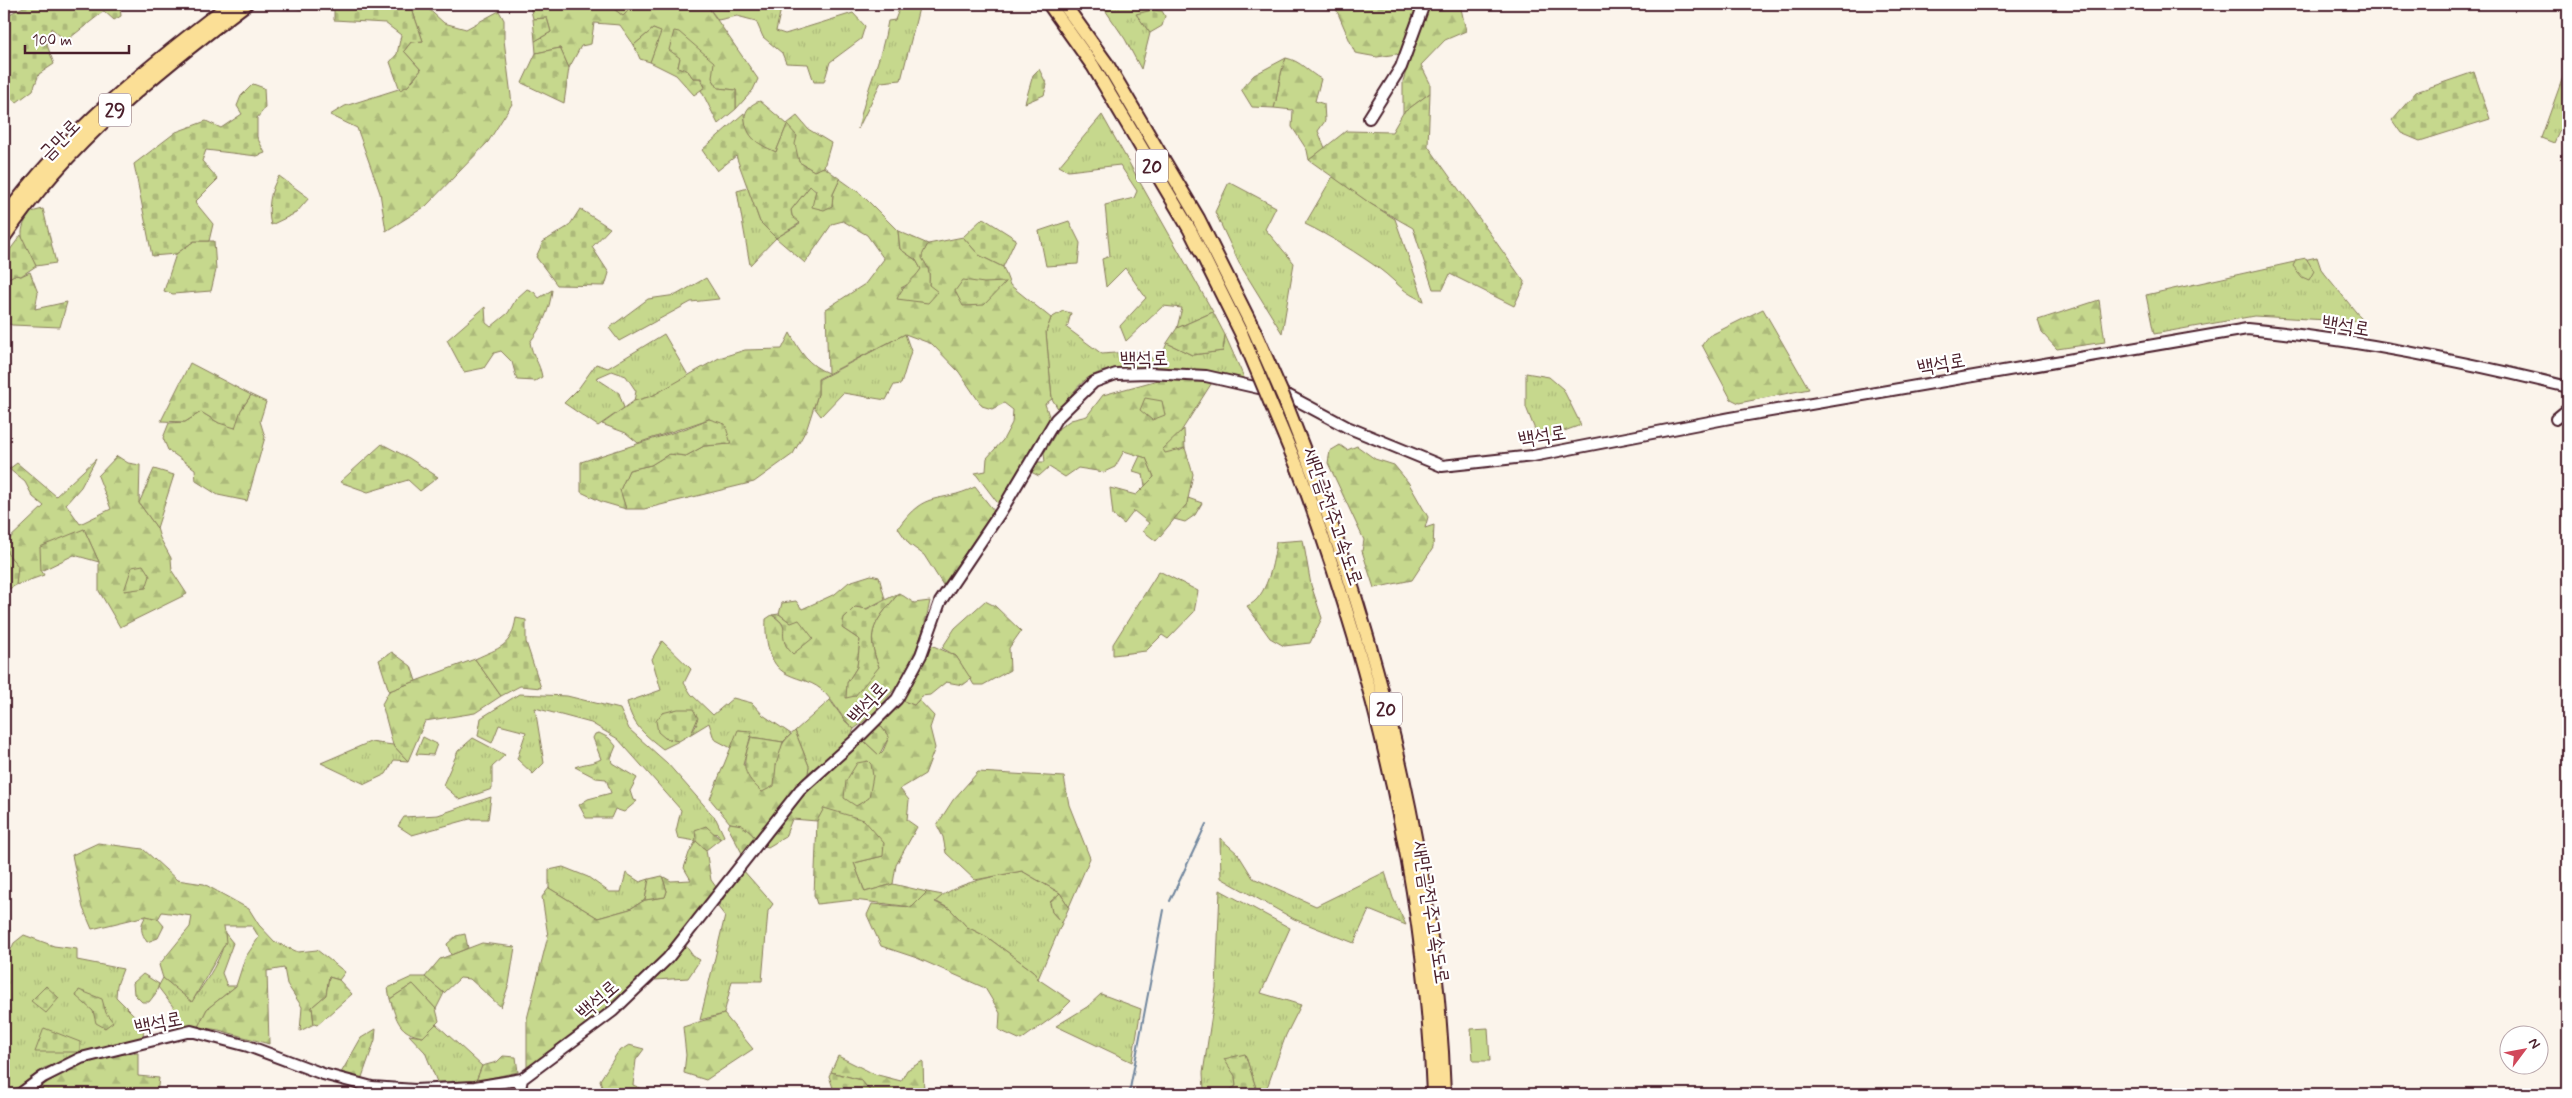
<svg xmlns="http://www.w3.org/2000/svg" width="2572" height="1098" viewBox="0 0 2572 1098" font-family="Mynerve,'Poor Story',sans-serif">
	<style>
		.grass { fill: url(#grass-tufts); stroke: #887c5c }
		.forest { fill: url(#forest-firs); stroke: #887c5c }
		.cemetery { fill: url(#cemetery-stones); stroke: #887c5c }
		.garden { fill: #c6d88d; stroke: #887c5c }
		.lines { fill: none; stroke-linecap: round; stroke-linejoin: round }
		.stream { stroke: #70869e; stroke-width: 2 }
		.secondary-casing { stroke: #4a1f2b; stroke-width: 14 }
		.highway-casing { stroke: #4a1f2b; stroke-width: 16 }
		.secondary { stroke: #fff; stroke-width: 10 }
		.highway { stroke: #fbdf96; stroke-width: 12 }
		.highway-bridge-casing { stroke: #4a1f2b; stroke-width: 16; stroke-linecap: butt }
		.highway-bridge { stroke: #fbdf96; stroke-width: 12 }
		.labels { text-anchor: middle; stroke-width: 4.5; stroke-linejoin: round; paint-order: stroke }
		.shield { fill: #fff; stroke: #80626b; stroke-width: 1 }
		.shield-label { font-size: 19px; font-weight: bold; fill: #4a1f2b }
		.street-label { font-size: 20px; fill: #4a1f2b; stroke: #fff }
	</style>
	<defs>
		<pattern id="grass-tufts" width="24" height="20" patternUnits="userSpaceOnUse" patternTransform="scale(1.25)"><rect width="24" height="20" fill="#c6d88d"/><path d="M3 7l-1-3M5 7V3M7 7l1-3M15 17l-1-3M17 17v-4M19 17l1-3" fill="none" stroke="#acb97a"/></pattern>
		<pattern id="forest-firs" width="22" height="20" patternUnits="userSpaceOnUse" patternTransform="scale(1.25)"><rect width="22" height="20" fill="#c6d88d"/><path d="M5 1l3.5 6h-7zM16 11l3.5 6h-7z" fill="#acb97a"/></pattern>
		<pattern id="cemetery-stones" width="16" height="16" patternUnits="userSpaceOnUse" patternTransform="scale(1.25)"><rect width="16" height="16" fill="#c6d88d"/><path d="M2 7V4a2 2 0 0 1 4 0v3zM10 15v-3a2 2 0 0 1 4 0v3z" fill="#acb97a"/></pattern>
	</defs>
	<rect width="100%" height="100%" fill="#fbf4eb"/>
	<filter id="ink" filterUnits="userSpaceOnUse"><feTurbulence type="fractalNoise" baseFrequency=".02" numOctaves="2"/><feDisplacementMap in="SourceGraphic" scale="10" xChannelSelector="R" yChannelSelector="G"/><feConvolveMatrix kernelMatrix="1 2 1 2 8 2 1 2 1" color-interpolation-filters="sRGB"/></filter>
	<g filter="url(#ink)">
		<path class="grass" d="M706,4H782L776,31L785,34L853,13L865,26L861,39L830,62L824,82H814L808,64L786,63L782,53L763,37L756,21L737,16L718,20Z
			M901,4H920L901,80L881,82L858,129C865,92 882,59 888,21L895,20Z
			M1101,4H1156L1152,10L1137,15L1150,33L1141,69L1125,39Z
			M2568,63V112L2554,143L2541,138Z
			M1102,115L1213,312L1177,328L1182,308L1163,306L1126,341L1120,326L1146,298L1125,268L1106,287L1102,259L1110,256L1105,205L1134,198L1137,191L1120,165L1068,171L1059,166Z
			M1333,176L1371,204L1395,219L1424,301C1403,293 1398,283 1381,270C1357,253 1332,237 1305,224Z
			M1229,182L1276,207L1265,229L1294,263L1282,333L1239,263L1215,212Z
			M748,188L760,222L776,238L750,265L737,191Z
			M1069,221L1080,243L1078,264L1046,266L1039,231Z
			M2317,257L2321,269L2364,322L2254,316L2154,334L2146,295Z
			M706,278L719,299L691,302L619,341L609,328L648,299L676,295Z
			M1063,311L1071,313L1067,328L1102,354L1141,351L1159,363L1167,343L1192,355L1223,351L1225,335L1246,382C1202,372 1134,355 1091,376C1079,382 1068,400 1059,410L1052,399L1046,332L1051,318Z
			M664,334L689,377L652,396L634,401L636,391L626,376L612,371L596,378L619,393L624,408L598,426L564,403L578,389L596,364L608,368Z
			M905,334L911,351L901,384L894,385L886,400L843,393L821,416L814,407L818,394V380Z
			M1526,373L1549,377L1563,389L1581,425L1539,440L1526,407Z
			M662,641L691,669L684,683L691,694L713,715L733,698L752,703L763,715L791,734L783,742L751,737L752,732L739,730L731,748L714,739L709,723L691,734L697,724L665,738L679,741L663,749C645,735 632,725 627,702L661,690L652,659Z
			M519,694L567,696L620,709L629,729L667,763L703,804L716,819L724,836L720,839L718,834L696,830V841L678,838L676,831L681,810L618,739L591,723L535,708L544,763L533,774L517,759L526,732L499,725L492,743L478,736L481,718Z
			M830,700L845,721L854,729L848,741L808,773L809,766L795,731Z
			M473,738L505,755L492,767V789L460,800L443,785L458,751Z
			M370,742L393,745L408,761L394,760L386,774L365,784L321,763Z
			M491,797L488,819H470L412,835L398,826L404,817L438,815Z
			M1220,838L1238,854L1253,878L1316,906L1385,872L1393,898L1406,925L1369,910L1354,943L1294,919L1221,878Z
			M563,867L588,877L609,892H621L626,873L640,882L649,879L645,900L630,909L598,918L549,888V870Z
			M742,869L773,904L768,911L762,981H732L724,1014L700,1020L725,916L718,907Z
			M1022,871L1060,893L1050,903L1052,912L1062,923L1038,979L1033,971L987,937L967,927L950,909L935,901C959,881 992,877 1022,871Z
			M1220,890L1290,928L1261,993L1301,1005L1286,1035L1268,1085L1260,1094H1258L1245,1054L1235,1077L1236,1086L1224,1094L1204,1090L1203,1073L1216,988Z
			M225,933L233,943L222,973L227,986H236L207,1009L198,1027H177L174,1008L158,987L163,978L192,1001C203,986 227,952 225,933Z
			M24,935L54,946L77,949V960L123,969L117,985L116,997L144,1025L143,1037L44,1068L9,1094H4V964L14,943Z
			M686,946L693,956L700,960L688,978L655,980L654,976Z
			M412,977H425L444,993L436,1009L413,984L390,999L388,988Z
			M1101,994L1141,1009L1132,1062L1056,1026L1087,1007Z
			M436,1024L482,1066L476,1081L437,1082L425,1052L409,1035L423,1037Z"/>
		<path class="forest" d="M423,4L444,23L466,29L499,11L504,20V40L512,104L488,142L426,206L386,231L380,193L357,128L330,115L345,106L408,86L421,70L404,51L411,42L423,41L413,12Z
			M535,4H582L583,8H613L623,16L635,4H706L758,79L753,90L736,109V90L718,88L712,78L680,58L678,67L688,71L693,78H700L705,87L694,95L676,75L650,62L660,32L653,29L634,45L620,25L594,23L591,44L581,46L569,68L560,48L536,53L535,41L551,32L547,18L533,19L530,6Z
			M1334,4H1460L1466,31L1445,40L1421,65L1430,83V93L1403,113V81L1408,65L1397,54L1377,57L1355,53Z
			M1286,58C1301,61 1308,72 1321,79L1315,101L1324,104L1325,121L1318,131L1325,148L1309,160L1307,150L1292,127L1293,110L1274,108C1279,91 1279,74 1286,58Z
			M760,101L787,124L797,116L808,129L831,143L824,167L814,171L799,162L787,125L776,152C769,149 760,146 755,141C741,127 740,107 760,101Z
			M840,179L861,194L898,231L900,249L916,260L921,269L914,281L901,288L929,285C929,281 930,273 928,269C922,254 918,262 928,244L963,237L979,255L1003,267L1010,285L1051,318L1046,332L1052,399L1045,404L1050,419L1000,506L975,473L986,471L987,458L1003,440L1012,423L1013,410L1004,403L992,409L982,406L959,372L932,344L905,334L818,379V394L807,428L793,454L754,482L644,509H626L620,490L629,470L651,465L669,454L686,456L704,446L730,444L709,419L638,443L626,433L602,424L634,401L652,396L719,358L745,350L782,349L790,333C800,352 808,365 828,373L826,309L865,284L884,259L867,235L843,221L832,224L805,263L776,238L800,224L792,216L791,210L810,186L832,206L833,194Z
			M43,209L56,263L36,266C24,243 14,235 31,212Z
			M194,241H214L216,270L211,291L173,294L164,291L176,254Z
			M30,272L38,293L35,309L67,302L60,327L12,325L4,322V281L14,275L21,276Z
			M527,289L534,292L539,298L552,290C550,309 542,327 530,342C532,356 540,363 542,377L535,381L517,380L512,362L501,351L494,353L484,368L464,372L447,340L485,307L486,323L491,327L508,313L516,299Z
			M2099,300L2105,342L2057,349L2042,333L2038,320Z
			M1763,309L1809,389L1739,403L1731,399L1702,345L1709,336Z
			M1169,377L1213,381L1180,433L1179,451L1185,448L1193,474L1187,504L1156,541L1143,531L1149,523L1134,511L1124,524L1113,515L1110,488L1136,495L1154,477L1146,458L1124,451L1115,467L1104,472L1078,468L1065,477L1049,467L1039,476L1031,472L1038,462H1045L1044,453L1059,428L1071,420L1087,416L1103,395Z
			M251,395L266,402L260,421L265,437L247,501L218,495L196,481L195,469L168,450L163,438L169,423L185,422L201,412L219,423L241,410Z
			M1340,445L1347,450L1357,446L1375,459L1394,465L1408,482L1428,517L1425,528L1434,525L1433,548L1412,580L1374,588L1362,551L1364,540L1328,463L1330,451Z
			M117,456L128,463L140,465L139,503L157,528L160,538L171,558L172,571L187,594L120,627L99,591V562L84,529L41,570L44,575L16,585L17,566L7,553L6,542L44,506L33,497L25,482L9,469L17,463L56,496L96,459L81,487L66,504L80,524L111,509L98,476Z
			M975,487L994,511L943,585L924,555L909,544L898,528C926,488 938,505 975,487Z
			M1159,571L1198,591L1194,612L1168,639L1162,635L1146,651L1113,655V644Z
			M871,575L879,577L885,599L866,609L842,628L860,640L857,667L847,683L879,667C864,630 876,621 899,593L914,603L930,601C920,654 898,697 854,729C842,719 836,705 825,693C814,681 801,681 787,674C768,665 765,638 766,619L772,615C785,623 785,629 785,643L791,623L779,614L782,603L796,601L802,609L835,594L849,582Z
			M985,601L995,606L1021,631L1009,648L1010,670L983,685H974L956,656L942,648L955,628Z
			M475,659L501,696L475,713L425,721L408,761L393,745L382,704L389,691Z
			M901,700L914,705L919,700L934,716L930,728L935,748L925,774L900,789L909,800L907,820L917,827L896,865L893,884L865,892L854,863L883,856L825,808L817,821L792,819L785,837L768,847L761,845L810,787L864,741L879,755L883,751L889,737L880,725Z
			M738,730L752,731L743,765H776C780,746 781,743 795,731L809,766L808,773L756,838L742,825L730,823L710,799Z
			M599,733L609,738L616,746L611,758L612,763L637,778L630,791L633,800L637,801L624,812L615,809L611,818H586L579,805L588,799L611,793L606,779L596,778L575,767C584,763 592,764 601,759L593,738L595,734Z
			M978,772L1064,777L1069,805L1090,858L1069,907L1060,893L1022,871L975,880L946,853L943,837L937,825L953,800Z
			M696,841L706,850L711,880L716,887L713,893L660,958L597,1016L527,1069V1019L548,936L542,897L549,888L598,918L630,909L645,900L665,897L667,891L662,876L671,881L691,880L684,868L689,853Z
			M98,843L143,849L177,880L204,884L249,909L259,925L275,942L298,952L317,950L345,972L339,980L329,977L326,995L312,1007L314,1024L300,1031L302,1007L287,984L284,968L267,971L269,1044L219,1030L198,1027L207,1009L236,986L245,958L259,937L252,926H224L226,942L192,1002L163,978L159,965L190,927L192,916L162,912L158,919L146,916L92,929L83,908L72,855Z
			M927,892L943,895L935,902L950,909L967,927L987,937L1033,971L1038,979L1071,1001L1060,1012L1021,1040L999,1030L1000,1013L985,988L917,958L881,946L867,915L872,904L912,907Z
			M482,943L515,947L509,984L501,1007L470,979L460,978L444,993L425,977L440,959Z
			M413,984L436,1009L439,1021L423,1037C399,1033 397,1021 390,999Z
			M724,1014L753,1049L706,1080L684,1073L686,1055L683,1027Z
			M629,1045L644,1049L636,1060L633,1085L654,1094H604L600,1080L618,1052Z
			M138,1053V1076L159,1078L157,1094H29C69,1069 89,1055 138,1053Z
			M503,1056L516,1057L518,1072L476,1081L482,1066L497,1062Z
			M838,1056L874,1074L901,1081L907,1070L923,1061L924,1094L871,1092L861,1080L831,1072Z"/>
		<path class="cemetery" d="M29,4H127L120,7L121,16L114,20L104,11L66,41L51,28L47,45L54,64L39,74L33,90L17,102L4,95V17Z
			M282,4H423L413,12L423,41L411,42L404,51L421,70L408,86L400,90L390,62L397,54L401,35L385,23L334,20V10L299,9Z
			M582,4H635L623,16L613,8H583Z
			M1152,10L1162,11L1165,16L1162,26L1150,33L1136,14Z
			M547,18L551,32L535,41L533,19Z
			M653,29L661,32L650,62L640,59L634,45Z
			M674,31L679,32L714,62L712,78L718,88L736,90V109L718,124L701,90L705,87L701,78H693L688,71L678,67L680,58L669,50Z
			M560,48L569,68L564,103L522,83L536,53Z
			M1286,58C1279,74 1279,91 1274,108L1252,107L1241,89L1254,75Z
			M1039,69L1047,85L1044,95L1025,103L1033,75Z
			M2474,72L2490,119L2420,141L2401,133L2392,120L2416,92Z
			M253,84L264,88L265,108L257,118V137L265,153L257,156L206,150L202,161L218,179L195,202L213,224L209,241H194L176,254L152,256L134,164L176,132L206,121L221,128L242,114L237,106L241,96Z
			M1430,93L1428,146L1525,283L1514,306L1450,274L1443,289H1433L1413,228L1371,204L1309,160L1346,131L1392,132L1403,113Z
			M744,113C746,137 754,142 776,152L787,125L797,136L795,144L799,162L814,171L824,167L840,179L833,194L832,206L824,210L812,207L816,190L810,186L791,210L792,216L800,223L776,238L760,222L736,156L717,171L702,150Z
			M279,176L309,198L296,213L271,225C267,210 270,189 279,176Z
			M580,209L610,228L592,247L609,273L605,286L557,285L536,257L543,242L569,226Z
			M983,218L1016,239L1003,267L979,255L963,237Z
			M898,231L928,244C918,262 922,254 928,269C930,273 929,281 929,285L938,292L928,303L897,299C902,286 913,281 921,269L916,260L900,249Z
			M21,235L36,266L21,276L14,275L4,281V258Z
			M2306,258L2314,271L2309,280L2302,277L2293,266L2296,260Z
			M963,280L984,283L1006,282L984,305L963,306L955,291Z
			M1213,312L1225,335L1223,351L1192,355L1167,343L1177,328Z
			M190,363L251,395L241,410L235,428L219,423L201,412L185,422L161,421Z
			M1145,398L1162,401L1165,415L1152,420L1140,410Z
			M709,419L725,424L731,444L704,446L686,456L669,454L651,465L629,470L620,490L626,509L602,502L581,492V462L684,429Z
			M1184,429L1185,448L1165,453L1163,449Z
			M382,444L409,458L438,477L420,491L408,480L368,492L340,482Z
			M1140,456L1146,458L1154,477L1145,486L1143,474L1133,471Z
			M154,469L174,475L157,528L139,503Z
			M1188,498L1202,503L1195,515L1185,522L1174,519L1187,504Z
			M84,529L99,562L74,555L41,571L40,547Z
			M1303,540L1311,585L1322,618L1310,643L1284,646L1270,638L1247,606C1267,599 1274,561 1276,542Z
			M4,541L6,542L7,553L18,566L16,585L4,592Z
			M143,565L150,576L146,588L124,591L132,567Z
			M899,593C876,621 864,630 879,667L855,696L846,698L847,683L857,667L860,640L842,628L844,618L855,607L867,609Z
			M779,614L791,623L799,620L813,638L793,654C790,651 786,647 785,643C780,628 791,627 772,615Z
			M516,618L526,620V642L541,688L520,686L501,696L475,659C500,647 511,648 516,618Z
			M929,644L956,656L971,679L963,685L946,682L930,695L922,696L914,705L901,700Z
			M392,652L411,666L416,681L389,691L379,660Z
			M678,709H693L698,718L691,734L679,741L665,738L658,732L656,721L662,713Z
			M880,725L889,737L879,755L864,741Z
			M423,737L437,744L433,755L416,754Z
			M751,737L783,742L776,765L774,786L762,792C739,771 743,764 751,737Z
			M868,761L871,764L873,776L869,798L856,806L844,798L846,781L857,763Z
			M824,808L864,820L884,843L883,856L854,863L865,892L893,884L927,892L912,907L854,900L817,904L814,895L817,821Z
			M730,823L742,825L756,838L743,855L728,827Z
			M706,826L720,839L706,850L696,841L695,830Z
			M662,876L667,891L665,897L645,900L649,879Z
			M1060,893L1069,907L1062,923L1052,912L1050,902Z
			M146,916L158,919L164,926L158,938L147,942C141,933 139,926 146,916Z
			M465,934L468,948L451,955L447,944L456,936Z
			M143,974L159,984L156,993L149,1002H142L134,994L133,983Z
			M329,977L339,980L352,994L317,1025L314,1024L312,1007L326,995Z
			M46,986L59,998L46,1013L31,1001Z
			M79,990L102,999L106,1013L113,1022L105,1028L96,1023L93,1011L76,996Z
			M44,1028L80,1042V1052H35Z
			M376,1029L375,1040L361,1080L341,1073L361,1038Z
			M1245,1054L1258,1094H1224L1236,1086L1235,1076L1224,1059Z
			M831,1072L861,1080L871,1092L875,1094H835L829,1076Z"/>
		<path class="garden" d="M1488,1028L1490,1061H1473L1471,1029Z"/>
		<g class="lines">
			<path class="stream" d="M1170,901L1206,824
				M1129,1094L1164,910"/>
			<defs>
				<path id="secondary" d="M1369,118L1401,67L1424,4
					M2556,419L2568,409
					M20,1094L43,1077L81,1058L191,1031L248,1046L323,1074L372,1087L415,1090L475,1087L522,1079L613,1011L668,958L800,790L861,735L897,699L921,655L940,602L1000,513L1056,419L1094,382L1116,374L1148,373L1206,376L1272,391L1289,396L1347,427L1442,466L1533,456L1730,418L2247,329C2355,339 2463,361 2568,387
					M519,1094L522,1079"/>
				<path id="highway" d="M1049,4L1093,66L1190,230L1242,335
					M1064,4L1107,64L1198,218L1254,330
					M4,218C66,133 147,67 230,4
					M4,237C68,143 156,72 246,4
					M1311,468C1385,665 1437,884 1444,1094
					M1299,471C1372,668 1426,884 1433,1094"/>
			</defs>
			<use href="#secondary" class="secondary-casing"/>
			<use href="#highway" class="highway-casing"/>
			<use href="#secondary" class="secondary"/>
			<use href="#highway" class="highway"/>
			<defs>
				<path id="highway-bridge" d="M1254,330L1283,396L1311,468
					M1242,335L1299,471"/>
			</defs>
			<use href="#highway-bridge" class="highway-bridge-casing"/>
			<use href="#highway-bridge" class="highway-bridge"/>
		</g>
	</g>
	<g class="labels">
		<g class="shield">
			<rect x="99" y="93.5" width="32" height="33" rx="4"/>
			<rect x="1136" y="149.5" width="32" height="33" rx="4"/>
			<rect x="1370" y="692.5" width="32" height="33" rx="4"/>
		</g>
		<g class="shield-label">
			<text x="115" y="117">29</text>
			<text x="1152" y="173">20</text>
			<text x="1386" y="716">20</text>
		</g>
		<g class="street-label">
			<text transform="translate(59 139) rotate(-46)" y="7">금만로</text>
			<text transform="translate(2346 325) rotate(9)" y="7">백석로</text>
			<text transform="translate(1144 358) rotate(-1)" y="7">백석로</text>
			<text transform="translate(1941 363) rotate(-10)" y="7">백석로</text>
			<text transform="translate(1542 435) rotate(-9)" y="7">백석로</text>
			<text transform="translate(1334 516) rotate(71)" y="7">새만금전주고속도로</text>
			<text transform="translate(867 702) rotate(-48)" y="7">백석로</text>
			<text transform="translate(1432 912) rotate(81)" y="7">새만금전주고속도로</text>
			<text transform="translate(597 999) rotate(-41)" y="7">백석로</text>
			<text transform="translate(158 1022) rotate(-11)" y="7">백석로</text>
		</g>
	</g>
	<rect width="2572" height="1098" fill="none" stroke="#fff" stroke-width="20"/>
	<rect x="10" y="10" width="2552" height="1078" fill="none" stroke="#4a1f2b" stroke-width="2" filter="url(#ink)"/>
	<g transform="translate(2524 1050) rotate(58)"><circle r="24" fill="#ffffff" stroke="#b7a5aa"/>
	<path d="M0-4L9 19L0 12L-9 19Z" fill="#d1495b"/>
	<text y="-8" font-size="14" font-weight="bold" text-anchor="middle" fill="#4a1f2b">N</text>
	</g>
	<path d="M25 45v8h104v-8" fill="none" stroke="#4a1f2b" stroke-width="2.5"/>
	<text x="32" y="45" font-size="15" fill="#4a1f2b" stroke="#ffffff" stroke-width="4" paint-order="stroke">100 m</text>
</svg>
